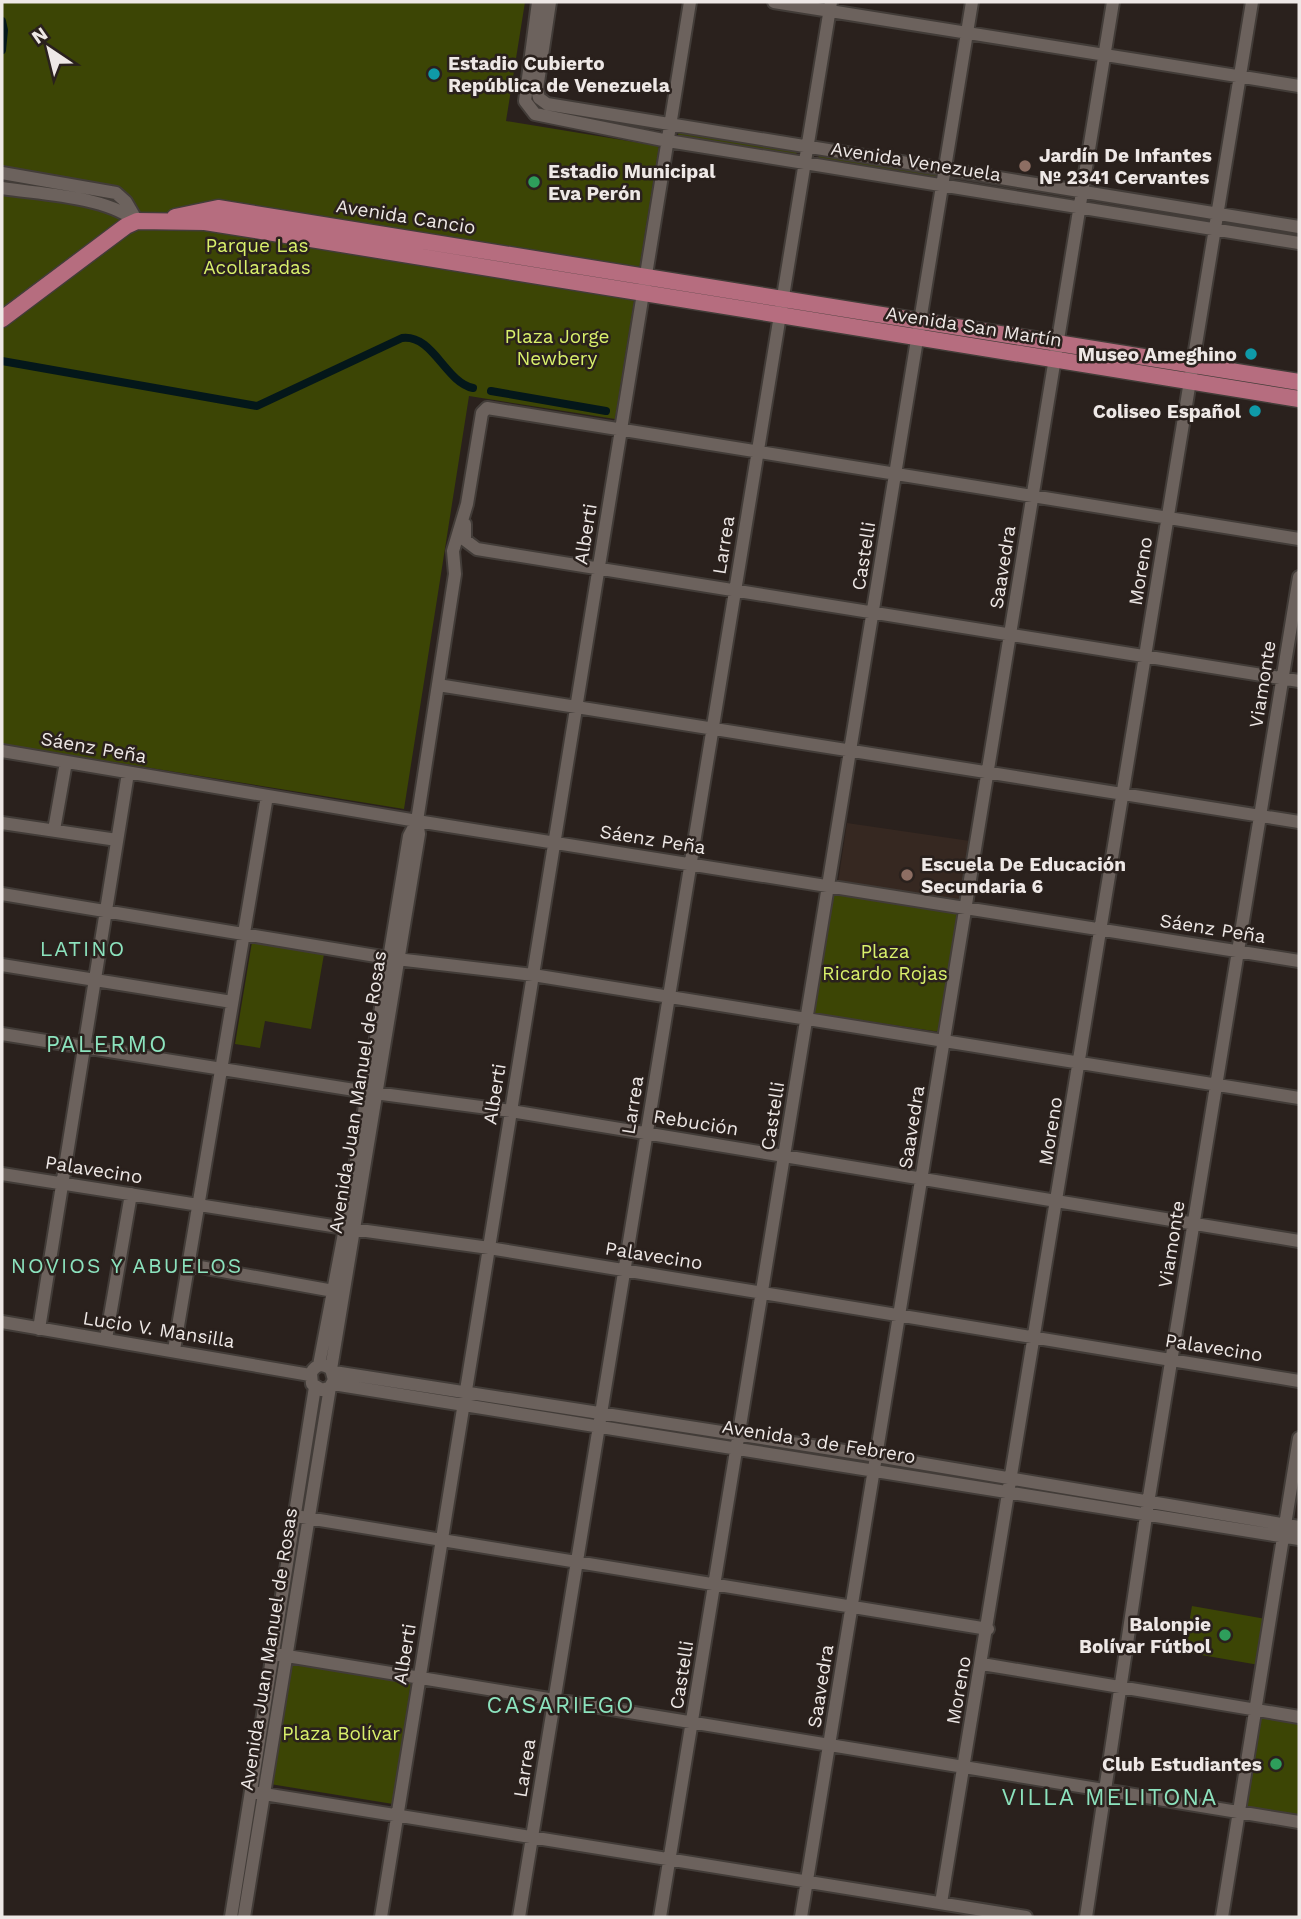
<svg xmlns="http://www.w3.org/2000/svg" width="1301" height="1919" viewBox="0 0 1301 1919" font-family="'Work Sans',sans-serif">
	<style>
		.built { fill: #362821 }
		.green { fill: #3c4505 }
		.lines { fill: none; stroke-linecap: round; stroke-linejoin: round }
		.canal { stroke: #04171a; stroke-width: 8 }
		.minor-casing { stroke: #423c38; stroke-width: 16 }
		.major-casing { stroke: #423c38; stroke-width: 19 }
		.minor { stroke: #6c625d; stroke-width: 12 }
		.major { stroke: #b66d7f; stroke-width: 16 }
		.culture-dot { fill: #0f9aa8; stroke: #2a211d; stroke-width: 2.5 }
		.education-dot { fill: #8d6e63; stroke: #2a211d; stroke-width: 2.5 }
		.leisure-dot { fill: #2e9e5b; stroke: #2a211d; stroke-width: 2.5 }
		.labels { text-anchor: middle; stroke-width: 5; stroke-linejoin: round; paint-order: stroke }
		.poi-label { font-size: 19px; font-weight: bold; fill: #eee8e6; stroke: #2a211d; text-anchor: start }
		.street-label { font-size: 19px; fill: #eee8e6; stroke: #2a211d }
		.park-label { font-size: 19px; fill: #d9f06b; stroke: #2a211d }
		.neighbourhood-label { font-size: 21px; letter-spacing: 2px; fill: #8ce3be; stroke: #2a211d }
		.quarter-label { font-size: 23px; letter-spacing: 2px; fill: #8ce3be; stroke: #2a211d }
	</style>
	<rect width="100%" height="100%" fill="#2a211d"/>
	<path class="built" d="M847,823L970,841L961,900L838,882Z"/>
	<path class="green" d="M2,2H525L506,121L659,146L615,419L469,396L404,809L2,744Z
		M679,131L797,150L796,157L677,139Z
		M819,154L937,172L936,179L818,161Z
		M834,891L958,911L940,1032L813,1013Z
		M252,942L324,954L311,1029L265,1021L260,1048L235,1044Z
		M1192,1606L1266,1619L1259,1665L1184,1652Z
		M289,1663L411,1682L393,1804L270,1784Z
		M1260,1714L1299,1722V1817L1246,1807Z"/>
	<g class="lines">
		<path class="canal" d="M2,21L4,30L2,50
			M2,361L257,406L402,338C433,334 445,382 473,388
			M491,391L606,411"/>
		<defs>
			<path id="minor" d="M538,2L525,101L535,114L668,141L1299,243
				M774,2L1299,86
				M539,98L547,104L1299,227
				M539,98L537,89L550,2
				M2,173L116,193L126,202L137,221
				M2,188C40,194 102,196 133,219
				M465,524V540L477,549L1299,681
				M438,685L1299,822
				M2,751L417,821L1299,961
				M2,823L117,840
				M54,830L66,762
				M2,894L388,958L533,975L1299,1098
				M2,965L232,1002
				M2,1034L367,1092L511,1111L1299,1241
				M2,1174L345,1228L489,1248L1299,1381
				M189,1265L339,1292
				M2,1322L310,1375
				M39,1329L128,773
				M106,1339L131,1194
				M174,1350L267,796
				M319,1365L345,1228L409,836L417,821
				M331,1369L419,834L417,821L455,574L453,551L467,504L482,413L487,408L1299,539
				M334,1372L877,1456L1299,1527
				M333,1384L1299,1539
				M295,1516L988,1629
				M275,1654L1299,1822
				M982,1664L1299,1717
				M252,1792L1026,1917
				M941,1903L1252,2
				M231,1917L315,1387
				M244,1917L330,1387L334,1380L331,1369C323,1363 316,1364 311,1373L312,1384L322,1390L330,1387
				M381,1917L690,2
				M519,1917L831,2
				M660,1917L972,2
				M801,1917L1113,2
				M1086,1917L1148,1503L1299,577
				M1222,1917L1299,1438"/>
			<path id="major" d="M175,217L218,208L1299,382
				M2,319L126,226L137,221L205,222L1299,399"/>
		</defs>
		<use href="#minor" class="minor-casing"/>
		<use href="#major" class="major-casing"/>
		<use href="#minor" class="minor"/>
		<use href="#major" class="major"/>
	</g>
	<g class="culture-dot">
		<circle cx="434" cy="74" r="7"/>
		<circle cx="1251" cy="354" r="7"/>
		<circle cx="1255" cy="411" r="7"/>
	</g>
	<g class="education-dot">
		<circle cx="1025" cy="166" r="7"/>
		<circle cx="907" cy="875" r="7"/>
	</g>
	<g class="leisure-dot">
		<circle cx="534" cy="182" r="7"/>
		<circle cx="1225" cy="1635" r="7"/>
		<circle cx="1276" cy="1764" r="7"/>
	</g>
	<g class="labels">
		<g class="poi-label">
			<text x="448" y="70">Estadio Cubierto<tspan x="448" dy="22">República de Venezuela</tspan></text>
			<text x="1039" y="162">Jardín De Infantes<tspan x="1039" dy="22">Nº 2341 Cervantes</tspan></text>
			<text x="548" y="178">Estadio Municipal<tspan x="548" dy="22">Eva Perón</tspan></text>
			<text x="1237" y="361" text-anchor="end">Museo Ameghino</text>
			<text x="1241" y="418" text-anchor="end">Coliseo Español</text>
			<text x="921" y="871">Escuela De Educación<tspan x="921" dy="22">Secundaria 6</tspan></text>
			<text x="1211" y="1631" text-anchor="end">Balonpie<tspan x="1211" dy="22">Bolívar Fútbol</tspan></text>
			<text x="1262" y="1771" text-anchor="end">Club Estudiantes</text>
		</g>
		<g class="street-label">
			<text transform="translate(916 161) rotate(9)" y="7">Avenida Venezuela</text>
			<text transform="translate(406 216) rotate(9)" y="7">Avenida Cancio</text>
			<text transform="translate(974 326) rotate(9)" y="7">Avenida San Martín</text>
			<text transform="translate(585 534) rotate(-81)" y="7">Alberti</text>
			<text transform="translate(723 545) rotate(-81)" y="7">Larrea</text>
			<text transform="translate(863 556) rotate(-81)" y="7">Castelli</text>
			<text transform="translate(1002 567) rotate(-81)" y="7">Saavedra</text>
			<text transform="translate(1140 571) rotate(-81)" y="7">Moreno</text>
			<text transform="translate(1262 684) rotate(-81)" y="7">Viamonte</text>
			<text transform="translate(94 747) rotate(10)" y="7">Sáenz Peña</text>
			<text transform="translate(653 839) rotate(9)" y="7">Sáenz Peña</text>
			<text transform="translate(1213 928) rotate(9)" y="7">Sáenz Peña</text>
			<text transform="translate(357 1092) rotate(-81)" y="7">Avenida Juan Manuel de Rosas</text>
			<text transform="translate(494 1094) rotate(-81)" y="7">Alberti</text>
			<text transform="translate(632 1105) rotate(-81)" y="7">Larrea</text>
			<text transform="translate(772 1116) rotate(-81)" y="7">Castelli</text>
			<text transform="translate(696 1122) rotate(9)" y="7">Rebución</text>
			<text transform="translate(911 1127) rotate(-81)" y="7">Saavedra</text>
			<text transform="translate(1050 1131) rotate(-81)" y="7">Moreno</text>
			<text transform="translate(94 1169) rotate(9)" y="7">Palavecino</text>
			<text transform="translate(1171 1244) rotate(-81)" y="7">Viamonte</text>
			<text transform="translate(654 1255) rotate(9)" y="7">Palavecino</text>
			<text transform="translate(159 1329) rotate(9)" y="7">Lucio V. Mansilla</text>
			<text transform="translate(1214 1347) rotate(9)" y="7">Palavecino</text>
			<text transform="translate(819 1441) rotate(9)" y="7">Avenida 3 de Febrero</text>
			<text transform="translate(268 1649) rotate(-81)" y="7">Avenida Juan Manuel de Rosas</text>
			<text transform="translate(404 1654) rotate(-81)" y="7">Alberti</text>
			<text transform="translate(681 1675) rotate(-81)" y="7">Castelli</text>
			<text transform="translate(820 1686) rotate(-81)" y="7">Saavedra</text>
			<text transform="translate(958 1690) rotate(-80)" y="7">Moreno</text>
			<text transform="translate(524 1768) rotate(-81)" y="7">Larrea</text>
		</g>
		<g class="park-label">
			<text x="257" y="252">Parque Las<tspan x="257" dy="22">Acollaradas</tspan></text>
			<text x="557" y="343">Plaza Jorge<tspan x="557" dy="22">Newbery</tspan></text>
			<text x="885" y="958">Plaza<tspan x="885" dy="22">Ricardo Rojas</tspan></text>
			<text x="341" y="1740">Plaza Bolívar</text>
		</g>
		<g class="neighbourhood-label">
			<text x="83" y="956">LATINO</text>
			<text x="127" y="1273">NOVIOS Y ABUELOS</text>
		</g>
		<g class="quarter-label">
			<text x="107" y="1052">PALERMO</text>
			<text x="561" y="1713">CASARIEGO</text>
			<text x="1110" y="1805">VILLA MELITONA</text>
		</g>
	</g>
	<rect width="1301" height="1919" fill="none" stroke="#eee8e6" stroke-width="7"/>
	<g transform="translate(49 49) rotate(325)" stroke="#2a211d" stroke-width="5" paint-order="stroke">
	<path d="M0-5L12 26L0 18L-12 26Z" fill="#eee8e6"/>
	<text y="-10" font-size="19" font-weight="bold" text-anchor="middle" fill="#eee8e6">N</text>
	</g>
</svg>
